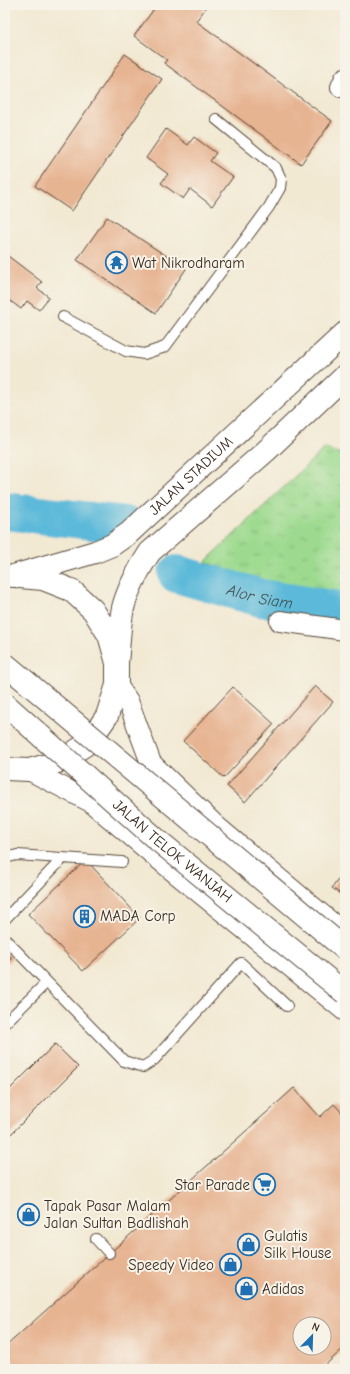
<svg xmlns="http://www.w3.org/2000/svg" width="350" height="1374" viewBox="0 0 350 1374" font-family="'Comic Neue',sans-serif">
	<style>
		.grass { fill: url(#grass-tufts); stroke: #6c8256 }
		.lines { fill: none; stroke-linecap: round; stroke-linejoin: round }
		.river { stroke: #5bb9d9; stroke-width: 38 }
		.building { fill: #e7b492; fill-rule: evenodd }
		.lane-casing { stroke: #564739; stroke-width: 12 }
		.street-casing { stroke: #564739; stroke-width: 22 }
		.secondary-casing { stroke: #564739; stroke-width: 24 }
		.lane { stroke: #fff; stroke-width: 10 }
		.street { stroke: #fff; stroke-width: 20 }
		.secondary { stroke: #fff; stroke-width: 22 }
		.secondary-bridge-casing { stroke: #564739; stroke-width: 24; stroke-linecap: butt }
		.secondary-bridge { stroke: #fff; stroke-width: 22 }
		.labels { text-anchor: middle; stroke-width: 4; stroke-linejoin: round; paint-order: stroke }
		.poi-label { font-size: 15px; fill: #3b2a1e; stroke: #f7f3e8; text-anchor: start }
		.street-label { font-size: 15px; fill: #3b2a1e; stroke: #f7f3e8 }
		.water-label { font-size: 16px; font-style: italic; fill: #455556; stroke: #f7f3e8 }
	</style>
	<defs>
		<pattern id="grass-tufts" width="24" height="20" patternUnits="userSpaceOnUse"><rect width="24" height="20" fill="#9dda8f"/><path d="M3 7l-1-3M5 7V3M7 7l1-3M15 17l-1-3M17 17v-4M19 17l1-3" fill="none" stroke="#88bb7b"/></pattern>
	</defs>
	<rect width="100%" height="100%" fill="#f7f3e8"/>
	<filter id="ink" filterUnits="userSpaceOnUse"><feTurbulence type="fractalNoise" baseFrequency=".025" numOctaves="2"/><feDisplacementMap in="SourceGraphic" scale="8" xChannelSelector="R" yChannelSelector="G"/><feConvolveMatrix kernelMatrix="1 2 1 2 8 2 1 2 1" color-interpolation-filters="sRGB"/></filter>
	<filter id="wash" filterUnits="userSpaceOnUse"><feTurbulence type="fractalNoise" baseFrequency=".012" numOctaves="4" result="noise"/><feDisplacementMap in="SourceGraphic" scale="16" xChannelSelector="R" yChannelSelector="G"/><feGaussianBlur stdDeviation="0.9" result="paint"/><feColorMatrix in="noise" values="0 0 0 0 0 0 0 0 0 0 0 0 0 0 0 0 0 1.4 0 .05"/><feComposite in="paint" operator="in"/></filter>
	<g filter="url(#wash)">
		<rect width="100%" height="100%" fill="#f2e9d3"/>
		<path class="grass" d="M325,448L345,456V601L300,594L205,562Z"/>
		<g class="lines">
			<g class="river">
				<path d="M5,511L126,525"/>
				<path id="s1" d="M177,574L261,598L345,611"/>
			</g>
		</g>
		<g id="blocks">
			<path class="building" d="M157,5H208L196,21L332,121L301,164L164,63L167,60L134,36Z
				M125,54L162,79L72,211L35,186Z
				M166,129L188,145L194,137L216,153L210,161L233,177L212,206L190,189L183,199L161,183L168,174L146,158Z
				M107,217L186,269L156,313L77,260Z
				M8,256L42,282L37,288L49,297L39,310L27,301L21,309L5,297V259Z
				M315,686L333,702L245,802L227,786Z
				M233,687L274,724L224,778L183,741Z
				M86,860L140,918L83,971L28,914Z
				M345,870V897L332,888Z
				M5,951L12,958L5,965Z
				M55,1044L78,1067L5,1140V1094Z
				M294,1088L320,1117L334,1104L345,1116V1347L321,1369H5V1347ZM300,1324H324V1348H300Z"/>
		</g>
	</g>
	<g filter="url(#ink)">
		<use href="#blocks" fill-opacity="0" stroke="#564739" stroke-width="1"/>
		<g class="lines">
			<defs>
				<path id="lane" d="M63,317L126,351L144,354L165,347L269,207L280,188L281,179L276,168L216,119
					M5,858L17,855L122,862
					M5,919L63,858
					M5,939L47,982
					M5,1023L47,982L124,1061L143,1067L154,1060L241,963L287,1006
					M96,1239L109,1253"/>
				<path id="street" d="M341,87L345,78
					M280,621L345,630
					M117,685L128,701L151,763L216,826L345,934
					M29,770L91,802L173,871L345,1011"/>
				<g id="secondary">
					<path id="s2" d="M13,576L95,552L112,545L129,533L345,333"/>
					<path d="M117,663C119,645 119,626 123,608C128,588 139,569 150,552L266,451L345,376"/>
					<path d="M5,769L29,770L61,761L88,743L107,716L117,685V663L109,635L93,610L71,590L43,579L20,577"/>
				</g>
			</defs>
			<use href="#lane" class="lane-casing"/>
			<use href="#street" class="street-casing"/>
			<use href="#secondary" class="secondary-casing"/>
			<use href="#lane" class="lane"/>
			<use href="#street" class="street"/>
			<use href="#secondary" class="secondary"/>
			<defs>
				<g id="secondary-bridge">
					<path d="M5,664L345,949"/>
					<path id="s3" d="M5,704L155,838L345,993"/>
				</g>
			</defs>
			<use href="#secondary-bridge" class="secondary-bridge-casing"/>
			<use href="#secondary-bridge" class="secondary-bridge"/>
		</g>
	</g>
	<defs>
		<symbol id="temple-ring" viewBox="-11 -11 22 22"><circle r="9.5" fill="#f7f3e8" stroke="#1f6fb2" stroke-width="1.5"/><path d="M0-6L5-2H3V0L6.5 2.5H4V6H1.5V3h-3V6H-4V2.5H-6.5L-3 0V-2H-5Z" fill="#1f6fb2"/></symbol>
		<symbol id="building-ring" viewBox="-11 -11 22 22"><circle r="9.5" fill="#f7f3e8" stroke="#1f6fb2" stroke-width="1.5"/><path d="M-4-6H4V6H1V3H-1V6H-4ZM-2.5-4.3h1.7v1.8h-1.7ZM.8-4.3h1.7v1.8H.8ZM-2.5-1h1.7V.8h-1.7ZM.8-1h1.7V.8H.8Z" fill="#1f6fb2"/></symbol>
		<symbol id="supermarket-ring" viewBox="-11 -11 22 22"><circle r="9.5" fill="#f7f3e8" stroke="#1f6fb2" stroke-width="1.5"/><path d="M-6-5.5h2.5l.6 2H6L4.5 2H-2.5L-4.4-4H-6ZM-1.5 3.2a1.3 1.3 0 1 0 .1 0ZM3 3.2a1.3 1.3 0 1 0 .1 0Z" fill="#1f6fb2"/></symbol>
		<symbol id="shop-ring" viewBox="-11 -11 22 22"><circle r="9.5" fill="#f7f3e8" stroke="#1f6fb2" stroke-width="1.5"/><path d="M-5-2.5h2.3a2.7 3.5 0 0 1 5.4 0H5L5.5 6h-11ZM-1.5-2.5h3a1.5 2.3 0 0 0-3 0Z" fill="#1f6fb2"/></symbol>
	</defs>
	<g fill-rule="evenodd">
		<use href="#temple-ring" x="104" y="250" width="25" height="25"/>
		<use href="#building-ring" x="72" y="904" width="25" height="25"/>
		<use href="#supermarket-ring" x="252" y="1172" width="25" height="25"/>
		<use href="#shop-ring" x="16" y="1202" width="25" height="25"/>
		<use href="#shop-ring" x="236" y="1232" width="25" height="25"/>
		<use href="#shop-ring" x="218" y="1252" width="25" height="25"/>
		<use href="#shop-ring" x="234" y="1276" width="25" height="25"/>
	</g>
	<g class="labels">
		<g class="poi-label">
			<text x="132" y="268">Wat Nikrodharam</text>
			<text x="100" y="921">MADA Corp</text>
			<text x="250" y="1190" text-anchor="end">Star Parade</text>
			<text x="44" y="1211">Tapak Pasar Malam<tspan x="44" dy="17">Jalan Sultan Badlishah</tspan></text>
			<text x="264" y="1241">Gulatis<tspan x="264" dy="17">Silk House</tspan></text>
			<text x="214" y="1270" text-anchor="end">Speedy Video</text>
			<text x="262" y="1294">Adidas</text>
		</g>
		<g class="street-label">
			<text dy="5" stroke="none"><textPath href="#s2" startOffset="209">JALAN STADIUM</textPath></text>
			<text dy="5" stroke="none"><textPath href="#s3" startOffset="223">JALAN TELOK WANJAH</textPath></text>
		</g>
		<g class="water-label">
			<text dy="6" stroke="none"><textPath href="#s1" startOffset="86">Alor Siam</textPath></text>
		</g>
	</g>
	<rect width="350" height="1374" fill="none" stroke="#f7f3e8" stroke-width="20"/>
	<g transform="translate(312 1336) rotate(23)"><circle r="19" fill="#f7f3e8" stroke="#aca397"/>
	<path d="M0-3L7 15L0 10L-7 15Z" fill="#1f6fb2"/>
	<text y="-6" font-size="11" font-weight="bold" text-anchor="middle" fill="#3b2a1e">N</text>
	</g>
</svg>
